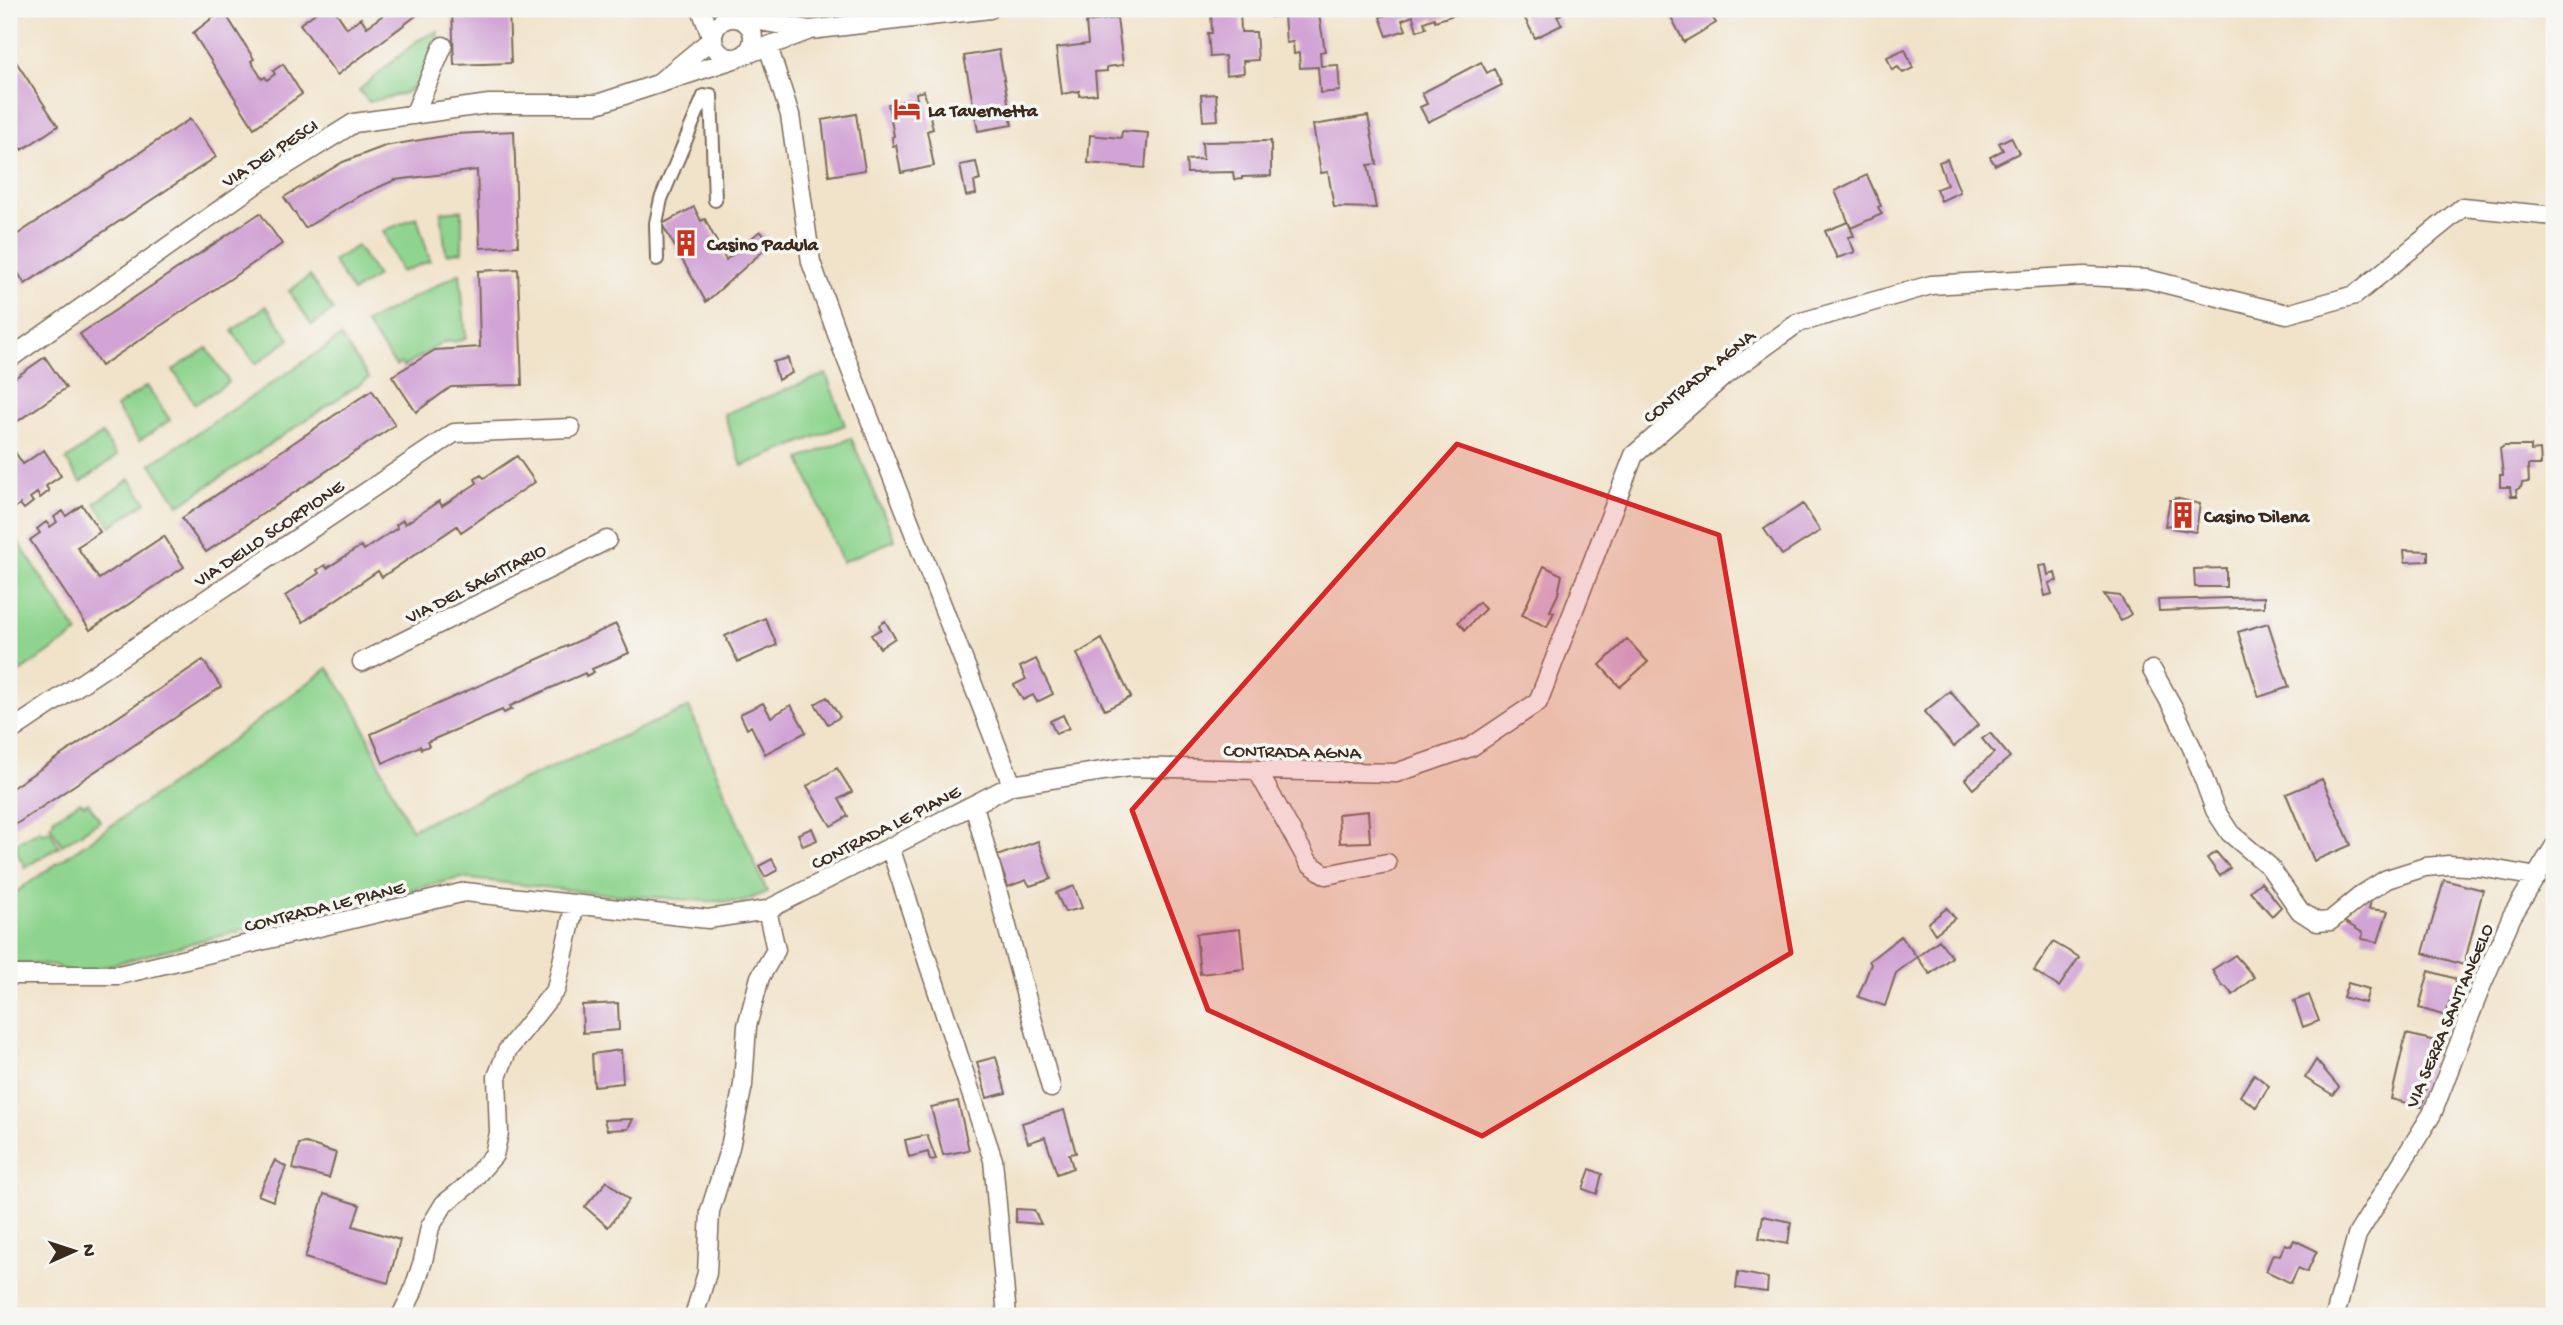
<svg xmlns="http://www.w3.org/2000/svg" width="2563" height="1325" viewBox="0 0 2563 1325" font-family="'Gochi Hand',sans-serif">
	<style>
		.green { fill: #8ed48e; stroke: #647f56; stroke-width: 2 }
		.building { fill: #d2a4d6 }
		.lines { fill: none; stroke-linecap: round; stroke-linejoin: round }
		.pedestrian-casing { stroke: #7b6b5a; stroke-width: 16 }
		.minor-casing { stroke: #7b6b5a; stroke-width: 21 }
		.pedestrian { stroke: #fff; stroke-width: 12 }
		.minor { stroke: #fff; stroke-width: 18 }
		.marked { fill: #d62828; fill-opacity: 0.2; stroke: #d62828; stroke-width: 5; stroke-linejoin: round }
		.labels { text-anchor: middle; stroke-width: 7; stroke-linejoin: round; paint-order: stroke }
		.poi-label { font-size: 19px; font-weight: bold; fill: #3b2a1e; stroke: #f6f6f2; text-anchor: start }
		.street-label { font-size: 19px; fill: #3b2a1e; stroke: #f6f6f2 }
	</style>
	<rect width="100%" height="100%" fill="#f6f6f2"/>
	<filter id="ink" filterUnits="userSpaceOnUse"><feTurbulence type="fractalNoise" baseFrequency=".0143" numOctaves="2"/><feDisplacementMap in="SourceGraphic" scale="14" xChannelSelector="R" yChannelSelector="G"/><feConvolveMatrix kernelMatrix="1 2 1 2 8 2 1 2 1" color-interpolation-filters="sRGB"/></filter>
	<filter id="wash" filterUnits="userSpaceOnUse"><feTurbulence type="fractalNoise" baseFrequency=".00686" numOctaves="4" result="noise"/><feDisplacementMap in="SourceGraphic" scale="28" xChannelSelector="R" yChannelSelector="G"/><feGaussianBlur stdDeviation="1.57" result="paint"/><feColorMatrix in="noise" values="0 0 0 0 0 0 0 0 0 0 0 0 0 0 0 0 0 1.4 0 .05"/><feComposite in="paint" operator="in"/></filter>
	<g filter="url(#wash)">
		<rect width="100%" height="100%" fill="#f1e3ca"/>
		<path class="green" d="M438,31C437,50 429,75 413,88C404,96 382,98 369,102L359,90L418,40Z
			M462,210V252L446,254L441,212Z
			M417,217L430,261L401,272L383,231Z
			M357,246L377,276L353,292L333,261Z
			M460,273L466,338L459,341L444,342L403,367L401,363L396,366L365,323Z
			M310,276L333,310L312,325L289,291Z
			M266,306L290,339L256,364L232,331Z
			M341,337L369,378L179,505L151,464Z
			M207,348L229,382L195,404L173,370Z
			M826,374L845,425L742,466L724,414Z
			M147,386L170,420L139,441L116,407Z
			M102,434L117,456L81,482L66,460Z
			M851,438L895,540L842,562L800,459Z
			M130,479L146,502L111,526L95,503Z
			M9,528L78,633L9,679Z
			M328,668L359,716L384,774L411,829L689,707L767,892L743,902L707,901L605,894L460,878L207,939L73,975L55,965L9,963V897L198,765Z
			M80,802L85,805L88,802L100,821L62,845L50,825L54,822L53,819Z
			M40,830L43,834L50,830L59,847L25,867L15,849L17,848L15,844Z"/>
		<g id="blocks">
			<path class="building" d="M321,9H334L347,28L361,18L367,27L391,9H425L337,75L300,24Z
				M509,9L511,63L454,65L452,10Z
				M1211,9H1240L1241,32H1256L1258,60L1243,61L1244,73L1226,75L1225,56L1210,57L1208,33H1212Z
				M1271,9H1318L1325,51L1320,52L1321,66L1338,65L1340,91L1320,93L1318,67L1300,68L1299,53L1294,54L1293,42L1286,43L1284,15L1271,17Z
				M1387,9H1462L1463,12L1435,21L1434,18L1424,22L1426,28L1417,31L1413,16L1402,20L1406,30L1387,36L1380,17L1389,14Z
				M1520,9H1558L1561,14L1557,16L1562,25L1535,38Z
				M1667,9H1707L1716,23L1684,42Z
				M223,10L254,59L251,61L262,79L265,77L267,80L275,74L273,71L283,64L302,94L254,128L193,33Z
				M1117,18L1123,65L1107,67V71L1095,72L1097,94L1079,96V91L1062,94L1056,48L1088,44L1086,22Z
				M1905,49L1913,68L1903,73L1898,67L1892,70L1887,57Z
				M999,50L1012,125L978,131L964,56Z
				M9,51L58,126L22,150L9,131Z
				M1481,62L1487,73L1494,69L1502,85L1428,122L1420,107L1427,104L1422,93Z
				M924,91L933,129L927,131L934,166L901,173L896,145L893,146L892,137L894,136L888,104L917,99L916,93Z
				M1216,94L1218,120L1203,121L1201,95Z
				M856,114L865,170L829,176L822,120Z
				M1368,116L1377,164L1368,165L1376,208L1334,207L1328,172L1321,173L1313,125Z
				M190,119L216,157L25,284L9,259V240Z
				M514,131L518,246L480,248L477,170L395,180L359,196L305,228L284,197L343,162L385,146L456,134Z
				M1122,131L1148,133L1145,168L1088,163L1090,135L1121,138Z
				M2011,137L2019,153L1995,165L1990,157L2003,150L1999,143Z
				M1271,141V176L1242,177V179L1234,180L1233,172L1187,173L1186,160L1203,159L1202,142Z
				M1947,159L1960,192L1941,201L1936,189L1947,185L1939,162Z
				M976,162L980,180L974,182L976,194L966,196L960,165Z
				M1867,175L1881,206L1878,207L1882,214L1851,228L1835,191Z
				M694,207L701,221L705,219L726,260L760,231L772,243L706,302L662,224Z
				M260,213L282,244L101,366L80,334Z
				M1848,222L1854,236L1848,237L1855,252L1837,258L1825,231Z
				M518,269L522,385L451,387L416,412L392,376L435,350L480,347L478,271Z
				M45,357L66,388L9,427V382Z
				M788,358L792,373L778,380L773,362Z
				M372,390L395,425L206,552L182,518Z
				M9,443L23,464L44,450L61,476L46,486L49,491L40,498L37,493L30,498L33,502L24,509L20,504L9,512Z
				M2504,446H2531V451L2540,450L2541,465H2528L2529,482L2522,483L2521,487L2516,490L2517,496H2511L2510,487H2500V475H2503L2500,449Z
				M517,456L535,482L461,532L457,526L382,577L378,571L303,622L285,596L319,573L317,570L325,565L327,568L361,546L364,550L397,528L396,525L403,520L405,524L439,501L442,506L477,483L475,479L481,475L484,478Z
				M2175,498L2200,504L2196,532L2172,528L2171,525L2165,526L2170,500H2175Z
				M1803,504L1820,531L1782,555L1764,529Z
				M82,505L100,532L77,547L99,579L164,536L184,567L90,630L30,540L40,533L37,529L46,522L50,527L57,522L54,517L63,511L66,516Z
				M2404,550L2428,551V561L2405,562Z
				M2046,565L2048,575L2055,573L2057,581L2049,583L2052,594L2045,596L2039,566Z
				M1544,566L1562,575L1558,594L1550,611L1554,612L1547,627L1522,615Z
				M2226,568V587H2195L2194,569Z
				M2104,594L2120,596L2131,614L2121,621Z
				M2264,597V607L2159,611L2158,600Z
				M1479,602L1485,609L1465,630L1458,622Z
				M765,618L777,645L738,662L725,636Z
				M885,621L895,638L880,648L871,635L881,629L879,625Z
				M2268,623L2289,687L2259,697L2238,632Z
				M616,624L629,653L592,669L594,672L586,676L585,673L510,706L512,709L504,713L502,710L427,742L429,746L421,749L420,746L383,763L371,734Z
				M1102,639L1131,697L1105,710L1077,654Z
				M1627,639L1648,662L1620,687L1600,665Z
				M1036,659L1053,694L1037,702L1033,695L1023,700L1014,685L1026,679L1020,667Z
				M203,660L221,687L9,829V790Z
				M1950,691L1978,725L1954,747L1924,712Z
				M827,697L840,717L828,724L815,704Z
				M763,703L771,717L791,705L806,732L765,754L751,726L747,729L740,714Z
				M1063,715L1069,728L1056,734L1050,721Z
				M1990,733L2010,757L1973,789L1965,779L1994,753L1982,739Z
				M837,768L852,792L839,799L848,816L831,826L807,786Z
				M2322,779L2351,845L2314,861L2286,794Z
				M1368,811L1370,842L1340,843L1338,814Z
				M812,828L817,840L803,846L798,834Z
				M1038,841L1051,879L1030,886L1026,880L1008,887L997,856Z
				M2216,852L2230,868L2220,876L2207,858Z
				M772,859L778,870L765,877L759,866Z
				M2444,880L2483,890L2464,965L2423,953Z
				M2261,882L2281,907L2272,916L2250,891Z
				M1074,886L1082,908L1065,912L1056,893Z
				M2373,892L2369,909L2388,911L2378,942L2362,939L2363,933L2342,920Z
				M1947,908L1955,918L1935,934L1928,923Z
				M1240,929L1244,969L1200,974L1196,934Z
				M1901,936L1917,957L1939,940L1952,957L1930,974L1917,957L1896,973L1885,1006L1858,997L1871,964L1869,961Z
				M2053,942L2079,957L2059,987L2034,971Z
				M2235,955L2254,977L2233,995L2226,987L2222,986L2212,970Z
				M2429,971L2456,979L2446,1016L2419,1008Z
				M2348,983L2369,989L2365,1003L2343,997Z
				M2309,995L2319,1021L2303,1027L2294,1001Z
				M618,1003L619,1030L583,1033L582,1005Z
				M2406,1034L2436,1041L2422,1107L2391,1099Z
				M621,1050L623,1083L594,1086L592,1054Z
				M996,1057L1006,1093L987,1098L977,1062Z
				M2316,1060L2339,1087L2333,1095L2305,1078Z
				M2254,1074L2269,1086L2256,1107L2240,1096Z
				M958,1101L969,1150L943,1155L931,1107Z
				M1064,1110L1076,1153L1069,1154L1073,1168L1057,1174L1045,1137L1028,1143L1022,1123Z
				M633,1119L628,1129L607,1130L604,1120Z
				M927,1135L936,1159L930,1160L928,1152L909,1157L905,1140Z
				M306,1143L336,1153L329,1178L293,1169L299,1144Z
				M275,1160L286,1167L273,1201L258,1195Z
				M1590,1169L1602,1174L1597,1194L1583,1189Z
				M607,1181L629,1200L608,1227L585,1207Z
				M324,1194L360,1205L353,1226L400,1240L388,1283L305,1258Z
				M1016,1209L1034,1210L1041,1224L1016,1222Z
				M1763,1216L1791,1222L1788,1244L1759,1238Z
				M2294,1240L2317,1251L2307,1272L2298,1268L2291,1283L2266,1271L2273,1254L2280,1255L2285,1244L2291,1246Z
				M1738,1272L1768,1278L1767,1292L1736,1288Z"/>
		</g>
	</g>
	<g filter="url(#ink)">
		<use href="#blocks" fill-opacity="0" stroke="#7b6b5a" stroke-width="2"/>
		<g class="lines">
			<defs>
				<path id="pedestrian" d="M711,95L715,200
					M657,259L656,223L661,199L704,96"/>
				<path id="minor" d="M738,17L810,30
					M713 38a20 20 0 1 1 40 0a20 20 0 1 1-40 0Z
					M662,80L712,39L701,9
					M414,115L443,46
					M9,359L259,182L354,123L489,104H597L734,59L810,30L990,9
					M362,662L607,540
					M2152,670L2175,711L2193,750L2215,810L2230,833L2269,866L2300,911L2317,922L2330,921L2363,894L2387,879L2425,867L2449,865L2480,867L2537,877
					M9,732L454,433L571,428
					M1257,770L1309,863L1326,875L1387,863
					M1012,785L1129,767L1396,773L1471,747L1538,702L1634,455L1724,376L1798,323L1931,285L2084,276L2147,279L2287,314L2355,295L2463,207L2554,216
					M974,805L1051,1088
					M890,847L993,1160L1007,1316
					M9,975H119L465,892L708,919L767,910L1012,785L841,345L811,262L790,115L768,46
					M401,1316L412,1294L423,1261L430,1227L444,1204L468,1185L494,1155L499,1133L497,1077L507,1051L556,989L575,904
					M694,1316L707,1273L710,1211L730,1147L743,1085L747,1026L760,977L776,950L767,910
					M2335,1316L2357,1235L2432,1114L2482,984L2512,916L2554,847"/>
			</defs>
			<use href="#pedestrian" class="pedestrian-casing"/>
			<use href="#minor" class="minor-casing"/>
			<use href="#pedestrian" class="pedestrian"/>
			<use href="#minor" class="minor"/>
		</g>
	</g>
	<path class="marked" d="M1457,444L1719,535L1791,953L1482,1136L1208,1010L1132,810Z"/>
	<defs>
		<symbol id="hotel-bare" viewBox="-9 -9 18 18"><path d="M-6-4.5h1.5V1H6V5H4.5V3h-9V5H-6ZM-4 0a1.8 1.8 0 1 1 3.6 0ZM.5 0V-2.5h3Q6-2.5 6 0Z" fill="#c8321e" stroke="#f6f6f2" stroke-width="2.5" paint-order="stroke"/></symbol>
		<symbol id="building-bare" viewBox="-9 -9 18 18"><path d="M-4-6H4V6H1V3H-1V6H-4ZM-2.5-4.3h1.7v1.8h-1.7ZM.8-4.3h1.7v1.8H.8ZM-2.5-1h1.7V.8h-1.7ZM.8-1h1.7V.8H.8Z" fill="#c8321e" stroke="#f6f6f2" stroke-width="2.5" paint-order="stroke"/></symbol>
	</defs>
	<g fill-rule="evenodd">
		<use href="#hotel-bare" x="888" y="90" width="38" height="38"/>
		<use href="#building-bare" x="667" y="224" width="38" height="38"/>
		<use href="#building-bare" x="2164" y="496" width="38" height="38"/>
	</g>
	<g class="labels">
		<g class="poi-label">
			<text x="928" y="116">La Tavernetta</text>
			<text x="707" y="250">Casino Padula</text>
			<text x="2204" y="522">Casino Dilena</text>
		</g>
		<g class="street-label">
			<text transform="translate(269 152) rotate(-33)" y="7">VIA DEI PESCI</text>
			<text transform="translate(1698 375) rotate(-39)" y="7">CONTRADA AGNA</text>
			<text transform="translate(268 532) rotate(-34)" y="7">VIA DELLO SCORPIONE</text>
			<text transform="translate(475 582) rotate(-27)" y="7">VIA DEL SAGITTARIO</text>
			<text transform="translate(1292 750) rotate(1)" y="7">CONTRADA AGNA</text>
			<text transform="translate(885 826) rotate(-27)" y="7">CONTRADA LE PIANE</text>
			<text transform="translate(324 905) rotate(-14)" y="7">CONTRADA LE PIANE</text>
			<text transform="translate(2448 1015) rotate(-67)" y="7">VIA SERRA SANT'ANGELO</text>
		</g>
	</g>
	<rect width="2563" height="1325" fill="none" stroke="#f6f6f2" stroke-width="35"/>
	<g transform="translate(74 1251) rotate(87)" stroke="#f6f6f2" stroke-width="5" paint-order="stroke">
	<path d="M0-5L12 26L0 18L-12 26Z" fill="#3b2a1e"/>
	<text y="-10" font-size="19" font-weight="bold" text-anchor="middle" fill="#3b2a1e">N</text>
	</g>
</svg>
